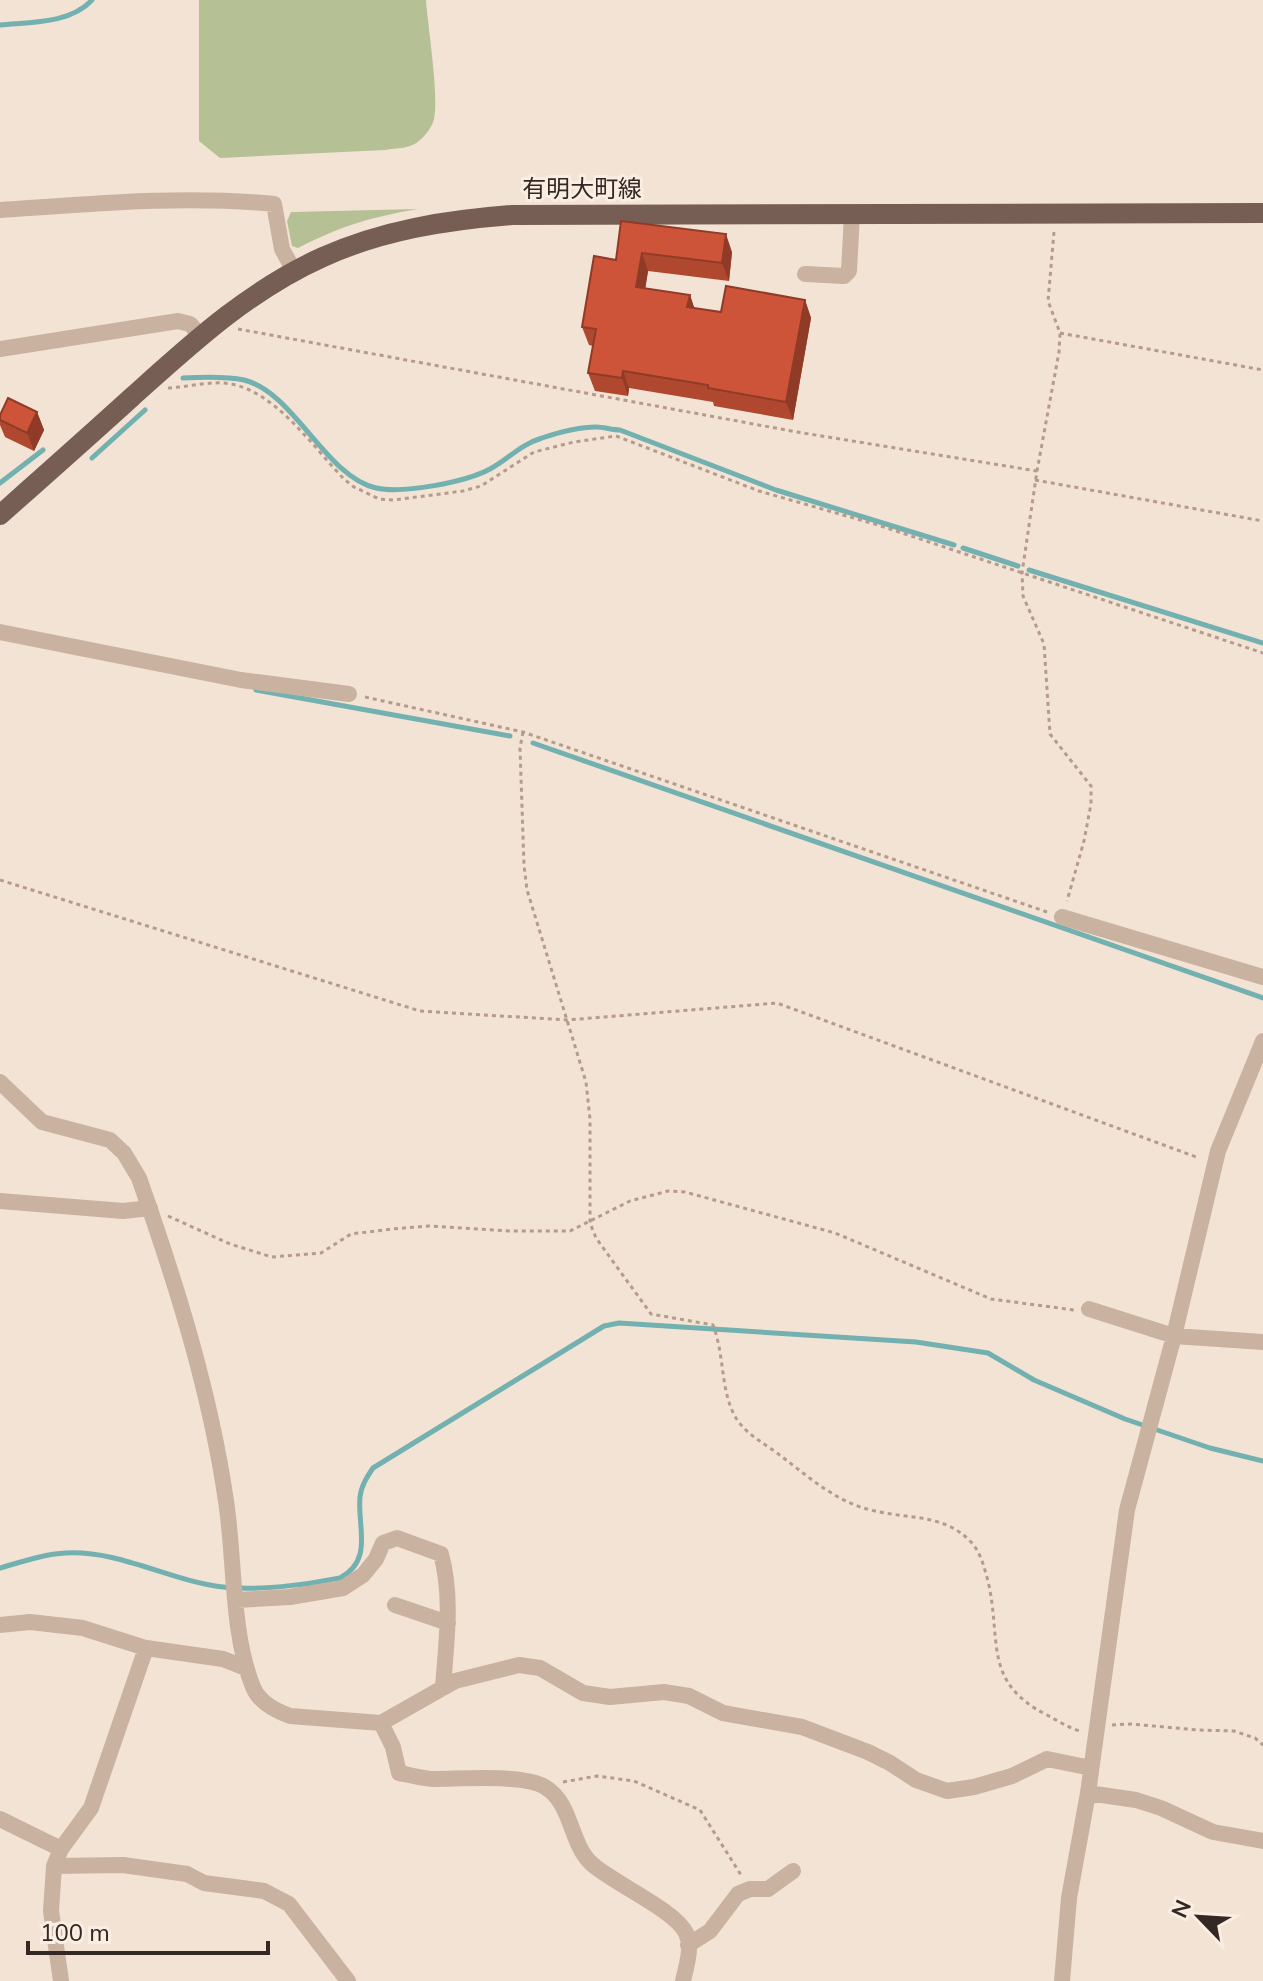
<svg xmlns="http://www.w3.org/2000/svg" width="1263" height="1981" viewBox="0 0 1263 1981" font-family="'Nunito Sans','Noto Sans JP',sans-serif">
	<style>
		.green { fill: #b5c195 }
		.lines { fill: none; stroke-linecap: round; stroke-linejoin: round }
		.stream { stroke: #73b0b0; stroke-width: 5 }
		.path { stroke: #b69b8b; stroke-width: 3; stroke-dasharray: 4 4; stroke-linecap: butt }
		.minor { stroke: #cab2a1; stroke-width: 16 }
		.major { stroke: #775e54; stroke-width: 20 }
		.wall { fill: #b04830 }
		.shaded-wall { fill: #903b27 }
		.building { fill: #cd5438; stroke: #903b27; stroke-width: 2 }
		.labels { text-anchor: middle; stroke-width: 6; stroke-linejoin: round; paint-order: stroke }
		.street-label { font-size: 24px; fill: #342824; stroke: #faede1 }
	</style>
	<rect width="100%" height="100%" fill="#f2e3d5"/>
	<path class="green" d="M199,0H426C428,28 439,95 434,119C432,127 426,135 420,140C411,149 397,148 385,150L220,158L199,141Z
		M418,209C371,217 341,226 298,248L292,246L287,221L291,212Z"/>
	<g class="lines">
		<path class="stream" d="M0,25C30,22 70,24 92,0
			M183,378C202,377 225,376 244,380C294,392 325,476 376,488C403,494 466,482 490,469C509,459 519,445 542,438C557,433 580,427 596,427C604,427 612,430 620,430L776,490L954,545
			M92,458L145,410
			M0,483L43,450
			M963,548L1018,566
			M1029,570L1263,643
			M256,690L510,736
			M533,743L1263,998
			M0,1568C21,1562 44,1554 66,1553C120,1550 170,1581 223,1587C257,1591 306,1585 340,1578C374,1560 357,1526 360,1497C361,1486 367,1477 373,1468L604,1326L619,1323L916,1342L988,1353L1034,1380L1125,1419L1210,1448L1263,1461"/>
		<path class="path" d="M1054,232L1048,301L1060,333L1059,352L1037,471L1022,573L1023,596L1044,644L1050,734L1091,786V804L1084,841L1067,901
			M238,329L797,432L1037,471
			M1060,333L1263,370
			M168,388C187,387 205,382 224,383C273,387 312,446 344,479L354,487L379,499L394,500L463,491L481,486L534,452L574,442L616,436L759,491L878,525L1263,653
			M1035,480L1263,521
			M365,697L523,732L1047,912
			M523,732L520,748L524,865L527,890L586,1082L590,1119V1223L596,1238L651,1314L713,1325C725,1356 720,1391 736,1418C746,1434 762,1442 777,1453C808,1476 836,1503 875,1511C909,1519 945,1514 971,1542C981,1553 984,1567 988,1581C1002,1641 982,1682 1047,1715C1058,1721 1069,1728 1080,1731
			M0,880L420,1011L567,1020L777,1003L1199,1158
			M168,1216L230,1244L272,1257L321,1253L351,1234L392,1229L429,1226L509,1231H570L630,1201L668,1191L685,1192L835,1233L991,1299L1074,1310
			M1112,1725L1131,1724L1198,1730L1234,1731L1255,1738L1263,1745
			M563,1782L597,1776L634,1781L700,1810L741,1875"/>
		<path class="minor" d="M0,210C90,204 183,195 274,204L282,249L294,271
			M805,274L844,276L849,271L852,214
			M0,349L178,321L190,324L201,336
			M0,632L241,680L349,694
			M1062,917L1263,977
			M0,1082L42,1122L110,1140L124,1153L139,1178C176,1283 210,1391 226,1501C235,1559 231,1633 253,1687C259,1702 276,1711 290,1716L381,1723L455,1681L519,1665L540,1668L583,1693L610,1697L664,1692L689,1696L723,1713L802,1727L868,1752L890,1763L916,1780L947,1791L974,1787L1012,1776L1047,1759L1091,1768
			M0,1201L123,1211L150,1208
			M1089,1309L1174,1336L1263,1342
			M236,1600L290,1597L343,1588L363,1575L376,1559L383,1543L397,1538L441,1554C453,1598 446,1643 443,1688
			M395,1605L448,1623
			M0,1625L30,1622L83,1628L146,1648L223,1659L246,1668
			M381,1723L393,1747L399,1773C411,1775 424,1779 435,1779C462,1779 524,1774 545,1787C573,1804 569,1843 592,1864C613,1883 675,1910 686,1933C693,1947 686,1967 683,1981
			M1088,1793L1136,1800L1161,1808L1213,1832L1263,1841
			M0,1819L61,1849
			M54,1866L123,1865L187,1874L204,1883L264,1891L289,1904L348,1981
			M688,1945L710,1931L738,1894L750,1889H768L793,1871
			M61,1981L51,1911L54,1866L61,1849L91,1808L146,1648
			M1062,1981L1069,1898L1088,1793L1127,1510L1174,1336L1218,1151L1263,1041"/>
		<path class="major" d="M0,515C44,476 88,437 132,397C191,344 249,290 323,257C383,230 447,220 512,215L1263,213"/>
	</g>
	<path class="wall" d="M621,221L732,252L729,281L648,271L645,288L690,295L694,308L721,312L805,300L811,318L793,420L714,406L713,402L629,388L628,396L595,391L588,373L593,346L589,345L582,327L616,260Z
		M37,412L44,430L34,451L5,437L0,425V415Z"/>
	<path class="shaded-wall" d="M726,234L732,252L729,281L722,263Z
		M642,253L648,271L643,304L636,287Z
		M690,295L696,313L687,307Z
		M805,300L811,318L793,420L786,402Z
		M623,371L629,388L628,396L622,378Z
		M37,412L44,430L34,451L27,433Z"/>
	<path class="building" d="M621,221L726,234L722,263L642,253L636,287L690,295L687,307L721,312L726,286L805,300L786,402L708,388V385L623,371L622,378L588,373L596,329L582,327L594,256L616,260Z
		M8,398L37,412L27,433L0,420V415Z"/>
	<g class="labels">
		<g class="street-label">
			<text x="582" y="197">有明大町線</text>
		</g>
	</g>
	<g transform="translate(1199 1917) rotate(295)" stroke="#faede1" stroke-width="6" paint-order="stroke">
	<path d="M0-6L14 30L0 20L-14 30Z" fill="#342824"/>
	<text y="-12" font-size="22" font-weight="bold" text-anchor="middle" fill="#342824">N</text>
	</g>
	<path d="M28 1941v12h240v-12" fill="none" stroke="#342824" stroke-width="4"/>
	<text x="40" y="1941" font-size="24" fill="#342824" stroke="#faede1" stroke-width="6" paint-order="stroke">100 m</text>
</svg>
